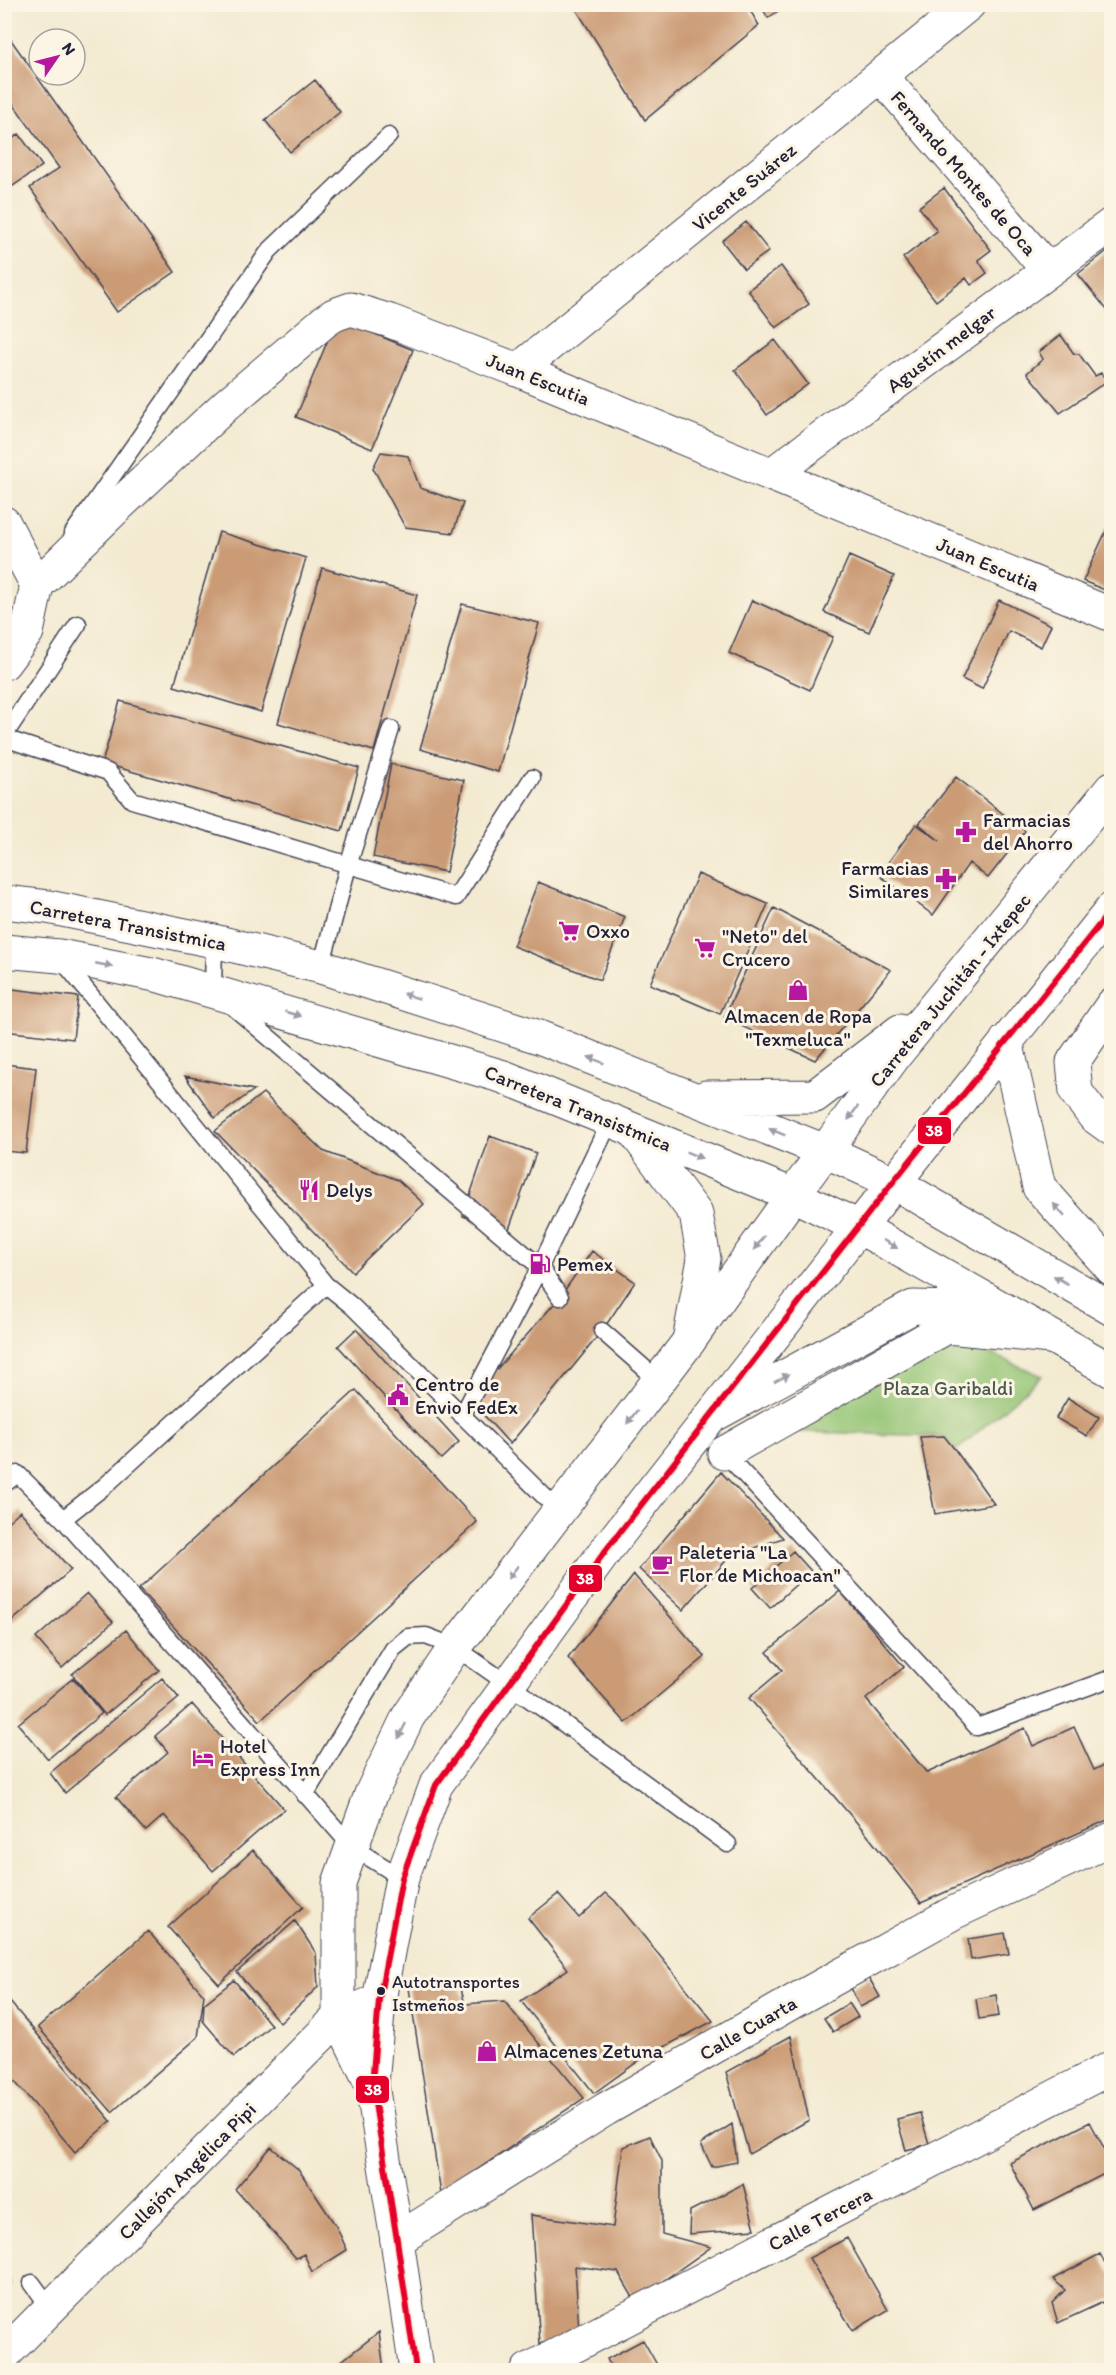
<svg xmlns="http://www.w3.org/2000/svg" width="1116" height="2375" viewBox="0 0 1116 2375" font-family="Itim,sans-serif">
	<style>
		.green { fill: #94c474; stroke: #5b7358; stroke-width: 1.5 }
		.building { fill: #cb9b76 }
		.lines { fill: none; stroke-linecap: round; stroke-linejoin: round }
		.lane-casing { stroke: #414052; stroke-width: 19 }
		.street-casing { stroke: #414052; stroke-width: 35 }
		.secondary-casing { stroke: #414052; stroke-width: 35 }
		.primary-casing { stroke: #414052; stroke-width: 35 }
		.lane { stroke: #fff; stroke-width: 16 }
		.street { stroke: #fff; stroke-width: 33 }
		.secondary { stroke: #fff; stroke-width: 33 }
		.primary { stroke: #fff; stroke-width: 33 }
		.bus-1-casing { stroke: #fcf5e5; stroke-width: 10 }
		.bus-1 { stroke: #e4002b; stroke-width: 6 }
		.oneway { fill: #9c9ca7 }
		.bus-dot { fill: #22223b; stroke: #fcf5e5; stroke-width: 2 }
		.labels { text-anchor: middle; stroke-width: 6; stroke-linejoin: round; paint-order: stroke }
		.bus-label { font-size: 18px; fill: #22223b; stroke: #fcf5e5; text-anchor: start }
		.street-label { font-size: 20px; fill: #22223b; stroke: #fcf5e5 }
		.poi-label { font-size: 20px; fill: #22223b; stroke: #fcf5e5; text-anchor: start }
		.park-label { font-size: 20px; fill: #4a5b4f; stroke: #fcf5e5 }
		.line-badge { stroke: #fcf5e5; stroke-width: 2 }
		.badge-label { font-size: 16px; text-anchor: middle; font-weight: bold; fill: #fff }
	</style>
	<rect width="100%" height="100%" fill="#fcf5e5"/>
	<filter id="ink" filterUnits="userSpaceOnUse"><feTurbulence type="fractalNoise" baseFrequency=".0167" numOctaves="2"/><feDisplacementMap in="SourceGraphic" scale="12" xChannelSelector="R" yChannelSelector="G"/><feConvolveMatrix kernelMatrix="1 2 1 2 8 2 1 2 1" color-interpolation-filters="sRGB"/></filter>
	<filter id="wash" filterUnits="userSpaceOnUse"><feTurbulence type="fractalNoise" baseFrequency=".008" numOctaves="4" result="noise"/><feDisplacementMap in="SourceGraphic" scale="24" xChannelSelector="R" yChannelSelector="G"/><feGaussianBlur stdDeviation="1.35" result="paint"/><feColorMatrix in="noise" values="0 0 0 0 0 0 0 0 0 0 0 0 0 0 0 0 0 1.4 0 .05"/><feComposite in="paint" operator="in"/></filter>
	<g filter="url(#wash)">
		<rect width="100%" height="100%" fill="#f3ead1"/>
		<path class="green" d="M946,1334L1042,1376L956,1451L944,1436L768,1431Z"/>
		<g id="blocks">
			<path class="building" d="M573,4H746L759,25L645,120Z
				M760,4H788L768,18Z
				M4,30L175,272L117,312L30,188L59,168L4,91Z
				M315,80L340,112L290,152L265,120Z
				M19,134L42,166L4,192V145Z
				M944,188L991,250L978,260L987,273L971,285L966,278L936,301L903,258L937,231L919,207Z
				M746,222L769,251L744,269L722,241Z
				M1112,247V316L1078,274Z
				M781,266L809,304L776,328L748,290Z
				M337,318L413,350L372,449L296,417Z
				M1061,335L1074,354H1079L1095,376L1101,373L1107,381L1060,413L1027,373L1043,359L1039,352Z
				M775,340L808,384L767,415L735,370Z
				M381,452L408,456L420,488L463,503L453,533L405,527L373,468Z
				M1112,518V593L1083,581Z
				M219,532L306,558L261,712L174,686Z
				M849,556L894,576L869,632L824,612Z
				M322,568L417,595L374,751L278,723Z
				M752,600L833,637L810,690L729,653Z
				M999,600L1051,625L1041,647L1009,631L982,689L962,679Z
				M462,604L539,623L498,772L420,749Z
				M120,701L359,768L342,831L102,763Z
				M391,764L464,780L446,872L373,857Z
				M956,777L1025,831L988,878L969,863L933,915L879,875L916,824L940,841L919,824Z
				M698,874L768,904L720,1014L650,984Z
				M538,882L625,917L600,980L513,946Z
				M774,908L891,970L815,1060L724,1018Z
				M4,988L78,997L73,1039L4,1031Z
				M4,1064L36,1068L26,1153L4,1151Z
				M185,1076L254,1090L215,1118Z
				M263,1093L323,1151L398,1180L424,1204L353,1272L215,1131Z
				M490,1136L536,1153L508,1232L463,1216Z
				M592,1251L635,1282L602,1331L510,1444L470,1400L560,1297Z
				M356,1329L459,1442L441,1459L338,1346Z
				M356,1390L477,1522L260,1721L139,1589Z
				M1068,1398L1099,1417L1087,1436L1056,1418Z
				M944,1436L956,1451L994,1504L935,1514L920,1437Z
				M721,1472L783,1538L730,1556L683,1610L639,1569Z
				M20,1511L71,1570L4,1628V1525Z
				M793,1551L811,1571L770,1608L752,1588Z
				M634,1575L705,1657L626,1723L568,1658Z
				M840,1591L904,1667L866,1699L927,1773L1025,1728L1033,1746L1074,1727L1094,1770L1112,1761V1818L921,1903L864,1831L749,1698L782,1670L767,1652Z
				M87,1593L113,1622L62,1668L36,1638Z
				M126,1630L159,1670L105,1715L72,1674Z
				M73,1678L102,1713L48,1759L18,1724Z
				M162,1678L179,1698L65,1793L50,1773Z
				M192,1704L284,1809L213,1871L164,1815L146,1831L116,1797L168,1752L155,1736Z
				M253,1850L303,1907L219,1984L168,1927Z
				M606,1893L615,1901L713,2021L640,2060L594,2093L521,2001L568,1969L528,1918L558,1894L579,1918Z
				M295,1921L316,1953L318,1987L280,2023L237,1972Z
				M148,1931L204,1995L198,2037L112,2112L38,2027Z
				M1005,1933L1009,1954L971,1960L968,1939Z
				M869,1978L880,1997L860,2007L851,1988Z
				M234,1980L271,2025L234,2057L203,2021L204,2004Z
				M459,1982L465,2004L504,2001L584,2098L441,2194L409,1988Z
				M4,1995L111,2121L75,2152L4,2069Z
				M996,1995L999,2016L979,2019L976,1999Z
				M849,2003L858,2017L833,2032L824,2018Z
				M791,2036L809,2120L749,2154L726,2072Z
				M920,2113L929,2144L906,2150L897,2119Z
				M1090,2122L1112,2163V2170L1034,2210L1010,2163Z
				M732,2124L737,2162L712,2167L701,2144Z
				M650,2136L662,2161V2234L711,2247L635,2301L618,2272L575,2266L579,2331L540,2344L531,2215L613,2227L623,2147Z
				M271,2147L299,2170L336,2226L347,2250L312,2272L304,2254L296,2258L235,2189Z
				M743,2184L755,2229L689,2234L690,2211Z
				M847,2238L888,2310L853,2331L809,2258Z
				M1100,2254L1112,2276V2298L1058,2323L1052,2303L1065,2290L1053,2279Z
				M4,2276L11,2284L4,2289Z
				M379,2332L384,2370H330Z
				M643,2340L660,2370H613L607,2359Z"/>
		</g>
	</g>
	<g filter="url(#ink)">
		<use href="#blocks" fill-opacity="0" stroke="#414052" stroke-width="1.5"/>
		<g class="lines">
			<defs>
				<path id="lane" d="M73,533L269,251L389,136
					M4,736L78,624
					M4,738L108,772L132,800L456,897L532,778
					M214,941L213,990L540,1267L560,1297
					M62,960L326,1285
					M321,967L348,866L391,729
					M602,1331L659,1381
					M462,1416L540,1267L610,1121
					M721,1449L977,1727L1112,1678
					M4,1484L18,1474L63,1519
					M305,1795L393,1649L408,1637L426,1636L455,1647L552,1715L728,1844
					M402,1878L352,1847L63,1519L106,1485L326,1285L352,1306L560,1512
					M32,2283L51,2309"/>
				<path id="street" d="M881,76L1048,270
					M518,370L969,4
					M772,474L1112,224
					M4,523L37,585L27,632L4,663
					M37,585L119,505L226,405L325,321L334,315L351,309L390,321L518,370L1112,615
					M1112,1005L1073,1062L1076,1092L1094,1116L1112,1129
					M724,1453L947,1327L1051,1337
					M397,2240L606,2109L794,2001L953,1913L1112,1839
					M4,2355L339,2017L379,2000
					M528,2370L1112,2067"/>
				<path id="secondary" d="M371,2083L339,2017V1883L371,1794L408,1717L455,1647L689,1341L793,1195
					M416,2370L397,2240L372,2085L379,2000L402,1878L436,1785L606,1550L859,1227"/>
				<path id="primary" d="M4,902L48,907L214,941L321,967L539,1037L825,1151L893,1182L1112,1309
					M4,951L59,956L156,975L504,1077L793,1195L859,1227L1112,1371
					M1006,1041L1039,1187L1112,1269
					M706,1097L815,1096L900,1031
					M633,1130L696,1214L704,1259L689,1341
					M793,1195L896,1054L1112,788
					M859,1227L1112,909
					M712,1416L913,1307L997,1309"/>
			</defs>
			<use href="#lane" class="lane-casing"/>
			<use href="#street" class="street-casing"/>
			<use href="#secondary" class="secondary-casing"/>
			<use href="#primary" class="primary-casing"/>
			<use href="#lane" class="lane"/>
			<use href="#street" class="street"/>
			<use href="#secondary" class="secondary"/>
			<use href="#primary" class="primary"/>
			<defs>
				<path id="bus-1" d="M416,2370L397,2240L372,2085L379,2000L402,1878L436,1785L606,1550L893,1182L1112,909"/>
			</defs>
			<use href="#bus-1" class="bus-1-casing"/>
			<use href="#bus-1" class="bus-1"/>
		</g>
		<defs><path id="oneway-solid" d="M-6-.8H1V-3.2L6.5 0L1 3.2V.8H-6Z" transform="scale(1.5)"/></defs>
		<g class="oneway">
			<use href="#oneway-solid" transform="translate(104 965) rotate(11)"/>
			<use href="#oneway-solid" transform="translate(411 996) rotate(-162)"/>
			<use href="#oneway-solid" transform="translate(293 1014) rotate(17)"/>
			<use href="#oneway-solid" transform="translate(596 1060) rotate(-158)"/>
			<use href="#oneway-solid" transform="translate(853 1113) rotate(126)"/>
			<use href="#oneway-solid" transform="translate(777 1132) rotate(-158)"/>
			<use href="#oneway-solid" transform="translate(694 1155) rotate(22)"/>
			<use href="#oneway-solid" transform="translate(1059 1210) rotate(-131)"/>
			<use href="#oneway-solid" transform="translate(759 1243) rotate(126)"/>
			<use href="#oneway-solid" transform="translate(890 1244) rotate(30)"/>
			<use href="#oneway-solid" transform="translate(1061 1280) rotate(-150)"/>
			<use href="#oneway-solid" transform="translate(782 1378) rotate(-28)"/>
			<use href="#oneway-solid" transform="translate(632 1417) rotate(127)"/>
			<use href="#oneway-solid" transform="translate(513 1572) rotate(128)"/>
			<use href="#oneway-solid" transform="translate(402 1731) rotate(116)"/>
		</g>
	</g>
	<defs>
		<symbol id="pharmacy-bare" viewBox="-9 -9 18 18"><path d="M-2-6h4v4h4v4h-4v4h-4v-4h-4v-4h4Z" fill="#b5179e" stroke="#fcf5e5" stroke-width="2.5" paint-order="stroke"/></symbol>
		<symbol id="supermarket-bare" viewBox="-9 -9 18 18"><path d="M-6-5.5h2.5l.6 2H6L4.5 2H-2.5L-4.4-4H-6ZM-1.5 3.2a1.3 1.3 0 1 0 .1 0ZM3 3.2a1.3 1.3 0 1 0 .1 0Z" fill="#b5179e" stroke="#fcf5e5" stroke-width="2.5" paint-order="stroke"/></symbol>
		<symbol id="shop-bare" viewBox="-9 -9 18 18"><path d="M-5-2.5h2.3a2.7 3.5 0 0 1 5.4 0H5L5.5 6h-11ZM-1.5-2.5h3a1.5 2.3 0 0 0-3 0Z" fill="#b5179e" stroke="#fcf5e5" stroke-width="2.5" paint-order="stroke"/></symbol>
		<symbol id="restaurant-bare" viewBox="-9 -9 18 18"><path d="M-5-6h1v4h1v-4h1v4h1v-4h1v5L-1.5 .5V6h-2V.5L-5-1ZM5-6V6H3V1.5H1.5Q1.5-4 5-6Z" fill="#b5179e" stroke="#fcf5e5" stroke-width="2.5" paint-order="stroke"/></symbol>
		<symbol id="fuel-bare" viewBox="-9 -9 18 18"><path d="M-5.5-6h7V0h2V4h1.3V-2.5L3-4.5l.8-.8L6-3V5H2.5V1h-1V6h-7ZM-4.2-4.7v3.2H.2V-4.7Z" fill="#b5179e" stroke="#fcf5e5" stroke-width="2.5" paint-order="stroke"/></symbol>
		<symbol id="civic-bare" viewBox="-9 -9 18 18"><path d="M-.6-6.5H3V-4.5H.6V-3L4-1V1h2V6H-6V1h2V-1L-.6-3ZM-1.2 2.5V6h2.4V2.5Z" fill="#b5179e" stroke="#fcf5e5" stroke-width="2.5" paint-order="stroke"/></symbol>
		<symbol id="cafe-bare" viewBox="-9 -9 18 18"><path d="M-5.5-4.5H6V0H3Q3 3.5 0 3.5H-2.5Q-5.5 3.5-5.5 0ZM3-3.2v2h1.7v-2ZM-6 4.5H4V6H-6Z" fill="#b5179e" stroke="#fcf5e5" stroke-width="2.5" paint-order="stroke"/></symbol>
		<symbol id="hotel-bare" viewBox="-9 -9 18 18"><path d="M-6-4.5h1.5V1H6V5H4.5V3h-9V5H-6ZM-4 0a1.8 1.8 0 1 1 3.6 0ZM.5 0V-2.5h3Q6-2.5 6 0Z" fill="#b5179e" stroke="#fcf5e5" stroke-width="2.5" paint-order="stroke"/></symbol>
	</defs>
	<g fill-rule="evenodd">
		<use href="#pharmacy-bare" x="951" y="817" width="30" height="30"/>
		<use href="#pharmacy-bare" x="931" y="864" width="30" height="30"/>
		<use href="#supermarket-bare" x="554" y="916" width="30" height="30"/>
		<use href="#supermarket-bare" x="690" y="933" width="30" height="30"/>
		<use href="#shop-bare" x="783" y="975" width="30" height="30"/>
		<use href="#restaurant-bare" x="294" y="1175" width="30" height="30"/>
		<use href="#fuel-bare" x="525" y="1249" width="30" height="30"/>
		<use href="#civic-bare" x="383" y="1380" width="30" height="30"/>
		<use href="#cafe-bare" x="647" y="1549" width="30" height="30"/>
		<use href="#hotel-bare" x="188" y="1743" width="30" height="30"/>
		<use href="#shop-bare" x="472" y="2036" width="30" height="30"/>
	</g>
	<circle class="bus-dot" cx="381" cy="1991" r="5"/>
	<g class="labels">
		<g class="bus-label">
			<text x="392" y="1988">Autotransportes<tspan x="392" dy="23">Istmeños</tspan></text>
		</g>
		<g class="street-label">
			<text transform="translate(964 173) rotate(49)" y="7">Fernando Montes de Oca</text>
			<text transform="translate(744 187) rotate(-39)" y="7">Vicente Suárez</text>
			<text transform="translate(941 349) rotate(-37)" y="7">Agustín melgar</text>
			<text transform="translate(538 379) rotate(22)" y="7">Juan Escutia</text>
			<text transform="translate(988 564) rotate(23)" y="7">Juan Escutia</text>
			<text transform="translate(128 925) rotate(11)" y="7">Carretera Transistmica</text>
			<text transform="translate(950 990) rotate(-51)" y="7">Carretera Juchitán - Ixtepec</text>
			<text transform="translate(578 1108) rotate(22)" y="7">Carretera Transistmica</text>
			<text transform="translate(748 2028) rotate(-30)" y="7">Calle Cuarta</text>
			<text transform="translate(187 2171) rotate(-45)" y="7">Callejón Angélica Pipi</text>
			<text transform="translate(820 2219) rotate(-28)" y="7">Calle Tercera</text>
		</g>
		<g class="poi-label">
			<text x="983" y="827">Farmacias<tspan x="983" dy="23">del Ahorro</tspan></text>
			<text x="929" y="875" text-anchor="end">Farmacias<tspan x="929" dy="23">Similares</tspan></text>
			<text x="586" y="938">Oxxo</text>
			<text x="722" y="943">"Neto" del<tspan x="722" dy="23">Crucero</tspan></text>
			<text x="798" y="1023" text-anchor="middle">Almacen de Ropa<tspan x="798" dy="23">"Texmeluca"</tspan></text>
			<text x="326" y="1197">Delys</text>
			<text x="557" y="1271">Pemex</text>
			<text x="415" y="1391">Centro de<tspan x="415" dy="23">Envio FedEx</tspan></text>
			<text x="679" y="1559">Paleteria "La<tspan x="679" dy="23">Flor de Michoacan"</tspan></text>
			<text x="220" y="1753">Hotel<tspan x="220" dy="23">Express Inn</tspan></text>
			<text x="504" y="2058">Almacenes Zetuna</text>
		</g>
		<g class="park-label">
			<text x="948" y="1395">Plaza Garibaldi</text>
		</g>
	</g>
	<g class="line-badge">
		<rect x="917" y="1116" width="35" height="29" rx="6" fill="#e4002b"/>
		<rect x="568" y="1564" width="35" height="29" rx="6" fill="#e4002b"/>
		<rect x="355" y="2075" width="35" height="29" rx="6" fill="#e4002b"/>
	</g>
	<g class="badge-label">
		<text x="934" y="1136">38</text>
		<text x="585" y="1584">38</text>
		<text x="373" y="2095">38</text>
	</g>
	<rect width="1116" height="2375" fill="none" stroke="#fcf5e5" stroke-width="24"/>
	<g transform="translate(57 57) rotate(55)"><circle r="28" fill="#fcf5e5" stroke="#a5a1a1" stroke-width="1.5"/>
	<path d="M0-4.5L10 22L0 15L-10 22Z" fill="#b5179e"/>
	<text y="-9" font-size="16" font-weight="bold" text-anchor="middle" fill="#22223b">N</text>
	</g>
</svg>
